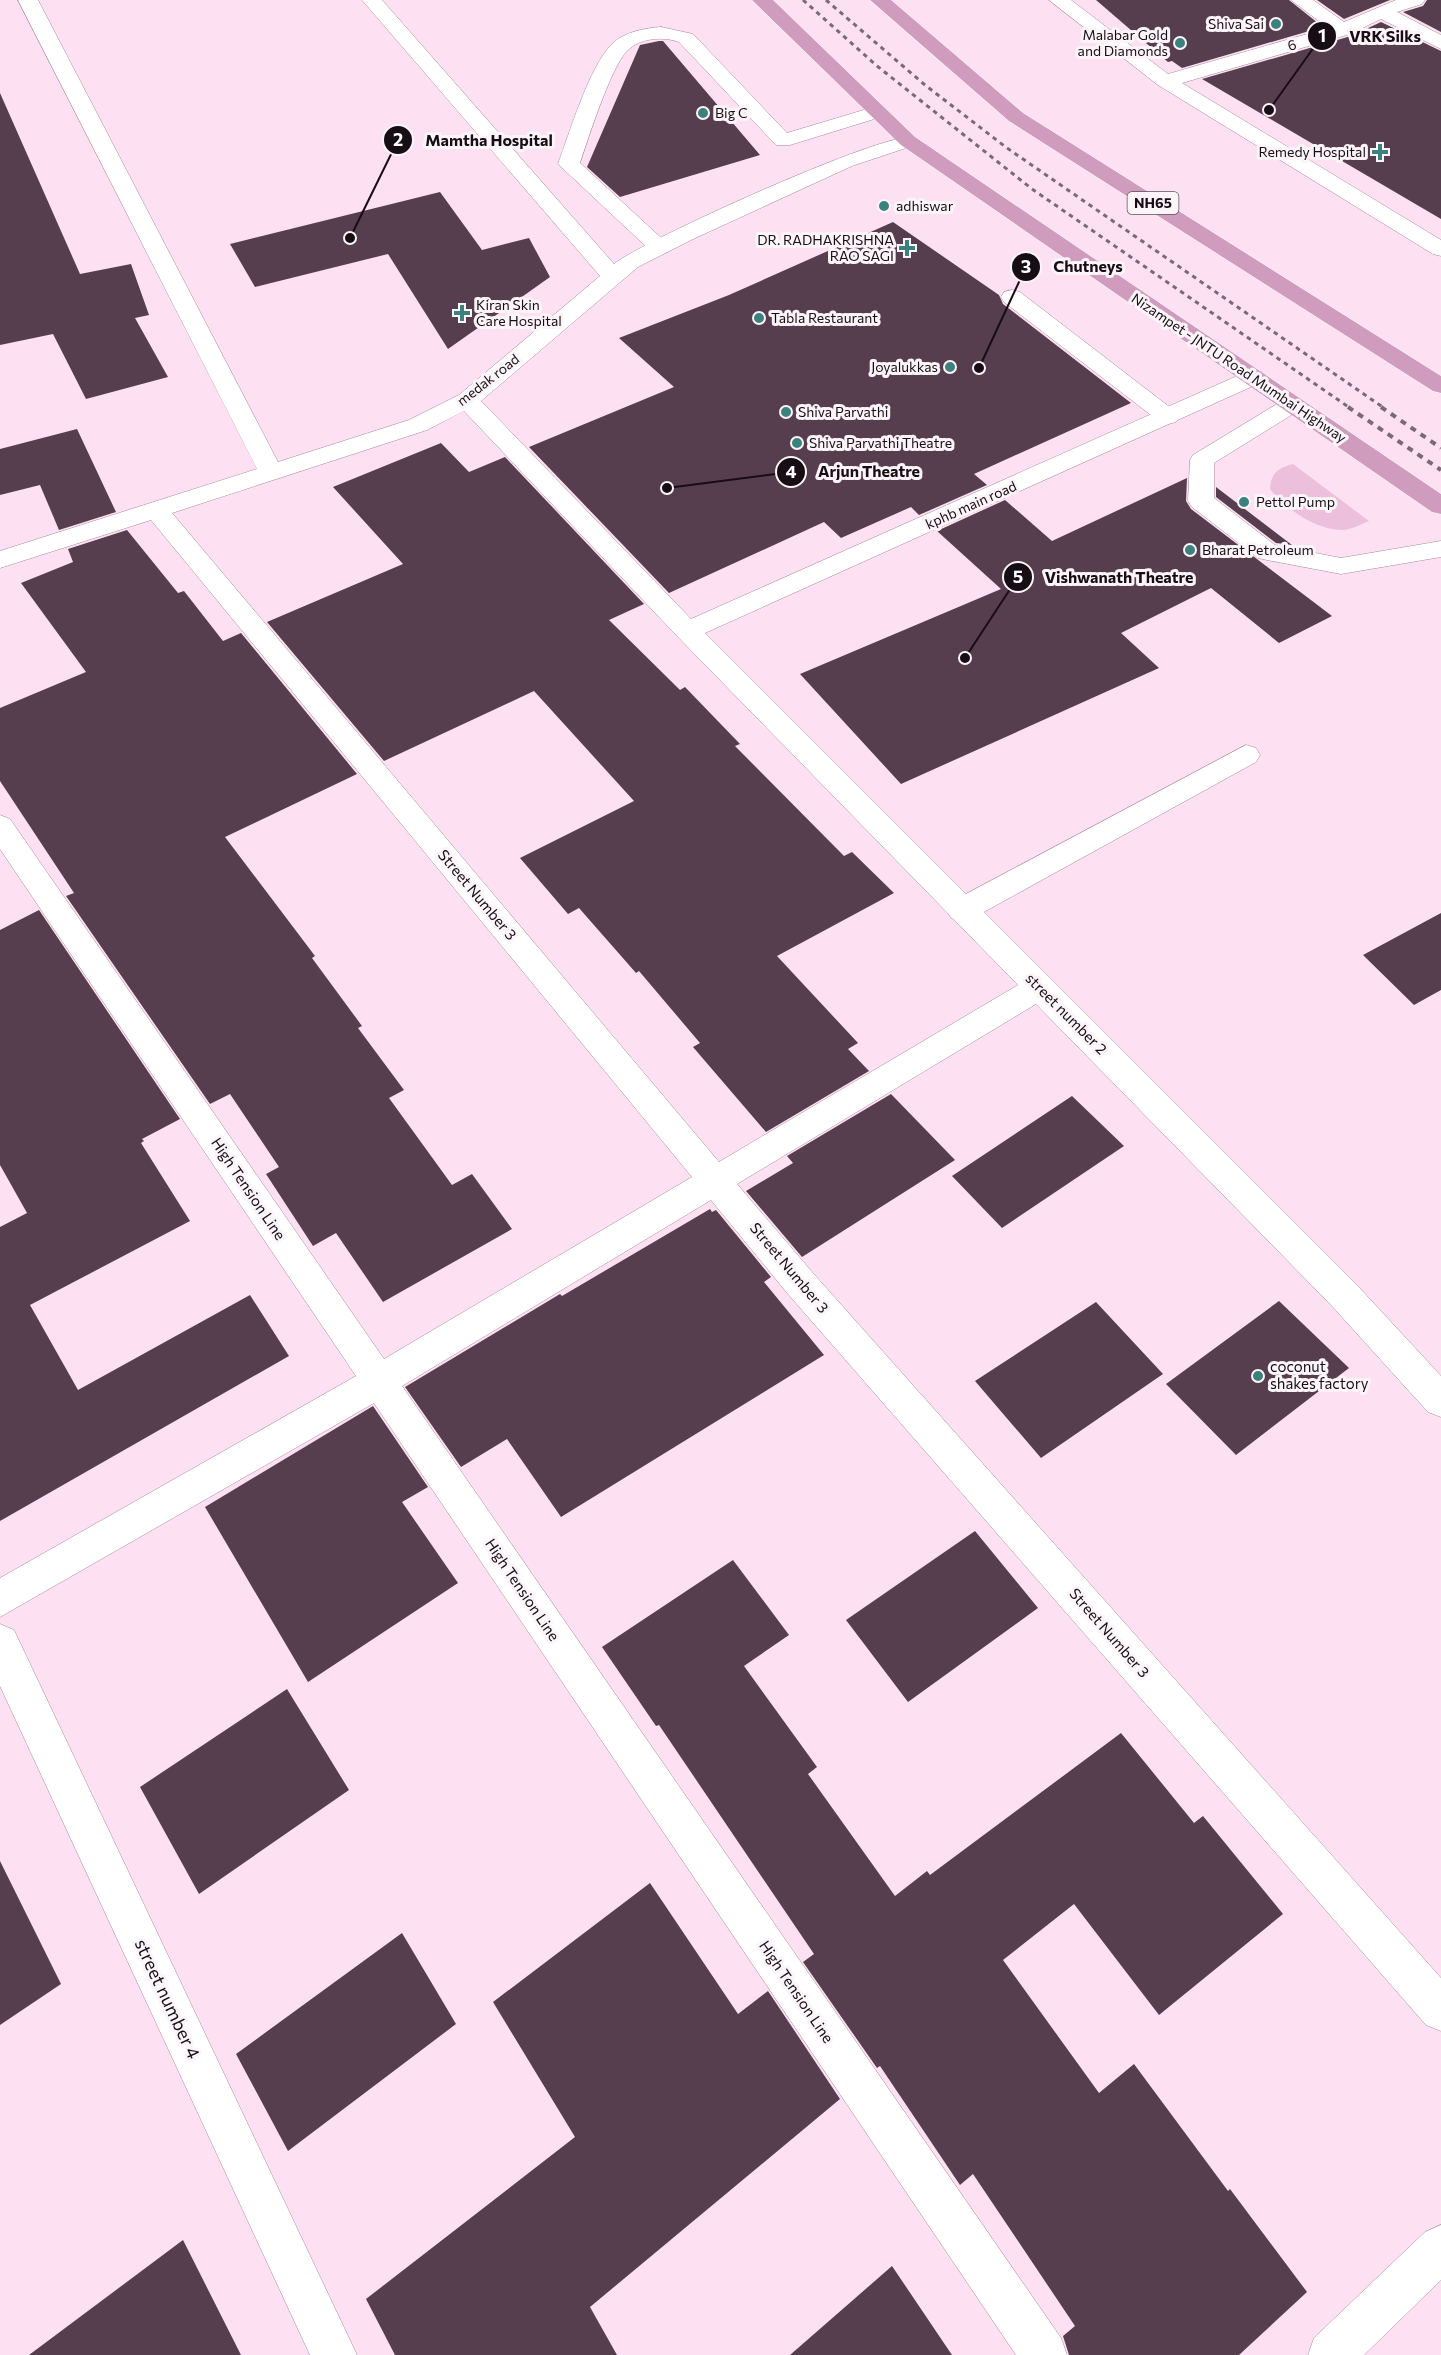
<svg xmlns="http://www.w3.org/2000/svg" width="1441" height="2355" viewBox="0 0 1441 2355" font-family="Commissioner,sans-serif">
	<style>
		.green { fill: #ecbfdc }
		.building { fill: #563e4e }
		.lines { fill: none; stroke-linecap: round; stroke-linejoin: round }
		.service-casing { stroke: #a5899b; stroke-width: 1 }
		.minor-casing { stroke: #a5899b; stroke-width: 1 }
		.tertiary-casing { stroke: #a5899b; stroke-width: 1 }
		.trunk-casing { stroke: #fff; stroke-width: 1 }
		.service { fill: #fff; fill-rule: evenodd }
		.minor { fill: #fff; fill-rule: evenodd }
		.tertiary { fill: #fff; fill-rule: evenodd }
		.trunk { fill: #cf9cbe; fill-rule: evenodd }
		.rail-far1 { stroke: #7c6976; stroke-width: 3; stroke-dasharray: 4.5 4.5; stroke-linecap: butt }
		.rail { stroke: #7c6976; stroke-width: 4; stroke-dasharray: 6 6; stroke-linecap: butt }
		.poi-dot { fill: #3b827e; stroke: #fbf5f9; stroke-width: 2 }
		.labels { text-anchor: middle; stroke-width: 6; stroke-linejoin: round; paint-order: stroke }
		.far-poi-label { font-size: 14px; fill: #170d14; stroke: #fbf5f9; text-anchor: start }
		.far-street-label { font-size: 14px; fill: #170d14; stroke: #fbf5f9 }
		.shield { fill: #fbf5f9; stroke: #5b5359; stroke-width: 1.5 }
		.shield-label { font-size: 14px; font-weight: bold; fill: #170d14 }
		.street-label { font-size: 15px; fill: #170d14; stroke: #fbf5f9 }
		.poi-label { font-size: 15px; fill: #170d14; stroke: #fbf5f9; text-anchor: start }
		.near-street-label { font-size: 18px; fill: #170d14; stroke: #fbf5f9 }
		.leader { fill: none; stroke: #170d14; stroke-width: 2 }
		.callout-dot { fill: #170d14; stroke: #fbf5f9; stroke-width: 2 }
		.mark-label { font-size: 18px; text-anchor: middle; font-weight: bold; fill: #fff }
		.callout-label { font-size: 16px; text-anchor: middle; font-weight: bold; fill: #170d14; stroke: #fbf5f9; stroke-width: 6; stroke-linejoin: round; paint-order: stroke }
	</style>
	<rect width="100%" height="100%" fill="#fee0f3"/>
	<path class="green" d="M1293,464L1369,521C1361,524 1351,530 1342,530C1316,530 1286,509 1270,489C1271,473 1278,468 1293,464Z"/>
	<path class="building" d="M1096,0H1289L1323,27L1182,68L1172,61L1168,62Z
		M1317,0H1390L1344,19Z
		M1427,0H1441V32L1403,12L1423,6Z
		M1381,22L1441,51V219L1202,79L1351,36Z
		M659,41H663L760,155L620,197L587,167L640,45Z
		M0,93L80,274L131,264L149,315L135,318L168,377L86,399L53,334L0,345Z
		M440,192L482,250L529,238L550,277L448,349L388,254L255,287L230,244Z
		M893,222L999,295L1003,304L1131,403L974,474L987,485L919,515L911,507L841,538L824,522L669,593L529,447L674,387L619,338L729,295Z
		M77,429L116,512L59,530L40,485L0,495V449Z
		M441,443L469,472L505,457L644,604L609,620L680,690L685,687L740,744L735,746L844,856L852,852L894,893L777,956L858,1043L848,1049L869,1071L766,1132L693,1047L700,1043L639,971L636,973L579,908L568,914L520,858L634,801L534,691L384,761L267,622L403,564L333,487Z
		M1187,478L1186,501L1191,509L1332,616L1279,643L1211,588L1121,633L1159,668L901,784L800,674L1001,589L937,531L1005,500L1052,541Z
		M1216,487L1292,545L1276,543L1216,497Z
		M127,530L178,593L184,591L223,641L241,633L357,774L225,837L315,956L312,958L362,1026L358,1028L404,1090L389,1098L452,1185L472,1174L512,1229L383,1302L336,1233L313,1246L266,1174L279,1167L230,1094L210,1104L66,896L74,893L0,781V708L86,672L21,583L73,562L68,549Z
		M39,910L180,1119L142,1139L144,1141L141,1143L190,1221L30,1305L78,1390L250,1295L289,1356L0,1521V1227L27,1213L0,1165V930Z
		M1441,913V990L1414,1005L1363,955Z
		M891,1094L955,1160L802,1257L746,1191L793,1163L787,1156Z
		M1072,1096L1124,1146L1002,1228L952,1176Z
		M710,1209L712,1212L716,1210L771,1277L764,1282L824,1355L561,1517L507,1439L461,1467L405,1387L560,1294L562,1296Z
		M1279,1301L1349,1368L1236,1455L1166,1384Z
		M1096,1302L1163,1374L1041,1458L975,1381Z
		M373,1406L428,1487L402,1502L458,1583L308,1682L205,1507Z
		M975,1531L1038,1608L908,1702L846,1620Z
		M733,1560L789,1635L744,1666L817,1767L808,1774L895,1896L927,1871L930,1875L1121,1733L1194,1823L1203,1816L1283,1914L1159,2015L1074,1904L1003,1960L1099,2093L1134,2064L1228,2191L1230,2189L1307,2292L1239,2355H1069L1063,2336L1075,2326L973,2174L960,2185L880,2066L877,2068L803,1962L814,1954L659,1725L656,1726L602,1647Z
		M287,1689L349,1790L199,1894L140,1787Z
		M0,1861L61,1984L0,2025Z
		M650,1883L738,2014L768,1991L840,2099L590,2307L617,2355H395L366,2299L575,2137L493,2002Z
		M402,1933L456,2024L288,2151L236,2054Z
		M183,2240L241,2355H29Z
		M892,2266L952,2355H790Z"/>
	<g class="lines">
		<defs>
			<path id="service" d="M661,27L693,34L787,133L877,106L884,108L887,112L884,116L790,145H776L679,42C662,36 640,38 627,51C611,67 588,139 580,163L671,247L668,252H652L558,164C570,132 589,67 612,44C624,32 645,28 661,27Z
				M1012,290L1020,292L1176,412L1180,417L1176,422L1168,424L1160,422L1004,302L1001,297L1004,292Z
				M1293,397L1301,399L1305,404L1301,409L1214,463V498L1275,545L1341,558L1441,541V557L1341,574L1267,560L1258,558L1192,507L1188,501L1190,460L1193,455L1285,399Z
				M1246,745L1256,748L1260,755L1256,762L973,918L962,921L951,918L947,910L951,902Z"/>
			<path id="minor" d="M18,0H38L278,462L409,420L459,395L600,276L362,0H382L614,264C642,241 887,130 915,137L918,141L915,145L852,166L691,240L638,267L481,401L691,619L1246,372H1262L1266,377L1262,382L705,633L1355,1283L1441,1376V1417L1428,1412L1331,1305L1036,1004L737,1184L812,1272L1441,1978V2031L1426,2025L788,1294L711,1200L402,1386L1061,2338L1067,2355H1016L374,1403L0,1617V1578L356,1376L0,849V815L10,819L384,1359L692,1177L151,520L0,568V551L257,469ZM464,411L678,637L1018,985L719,1162L172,513L427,430Z
				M1049,0H1071L1168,74L1328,28L1291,0H1313L1344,22L1396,0H1425L1422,4L1397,12L1441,35V49L1381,19L1350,34L1182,83L1441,240V256L1433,254L1158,85Z
				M0,1624L14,1630L357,2355H310L0,1686Z"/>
			<path id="tertiary" d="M1441,2225V2280L1364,2355H1308L1314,2338L1425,2232Z"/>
			<path id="trunk" d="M752,0H773L915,137L1441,494V514L1432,512L901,145Z
				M870,0H891L1023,113L1441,376V393L1433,391L1009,121Z"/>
		</defs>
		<use href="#service" class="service-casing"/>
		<use href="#minor" class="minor-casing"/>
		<use href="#tertiary" class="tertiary-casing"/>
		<use href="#trunk" class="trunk-casing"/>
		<use href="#service" class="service"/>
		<use href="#minor" class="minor"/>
		<use href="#tertiary" class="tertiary"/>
		<use href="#trunk" class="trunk"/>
		<path class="rail-far1" d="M803,0L877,66L1032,189L1350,408
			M826,0L925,85L1007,148L1384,408"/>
		<path class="rail" d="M1348,407L1441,470
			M1381,407L1441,448"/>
	</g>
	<g class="poi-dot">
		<circle cx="1276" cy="24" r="6"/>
		<circle cx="1180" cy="43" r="6"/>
		<circle cx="703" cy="113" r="6"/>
		<path d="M1377 143h6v6h6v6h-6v6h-6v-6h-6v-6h6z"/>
		<circle cx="884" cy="206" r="6"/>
		<path d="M904 239h6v6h6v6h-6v6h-6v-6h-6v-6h6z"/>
		<path d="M459 304h6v6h6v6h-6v6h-6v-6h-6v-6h6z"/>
		<circle cx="759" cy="318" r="6"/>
		<circle cx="950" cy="367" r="6"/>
		<circle cx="786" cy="412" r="6"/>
		<circle cx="797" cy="443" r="6"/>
		<circle cx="1244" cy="502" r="6"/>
		<circle cx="1190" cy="550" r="6"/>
		<circle cx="1258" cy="1376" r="6"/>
	</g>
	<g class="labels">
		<g class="far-poi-label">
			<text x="1264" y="29" text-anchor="end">Shiva Sai</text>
			<text x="1168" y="40" text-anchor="end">Malabar Gold<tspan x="1168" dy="16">and Diamonds</tspan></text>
			<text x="715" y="118">Big C</text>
			<text x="1366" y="157" text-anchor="end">Remedy Hospital</text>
			<text x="896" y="211">adhiswar</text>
			<text x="894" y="245" text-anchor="end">DR. RADHAKRISHNA<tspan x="894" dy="16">RAO SAGI</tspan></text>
			<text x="476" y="310">Kiran Skin<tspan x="476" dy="16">Care Hospital</tspan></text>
			<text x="771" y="323">Tabla Restaurant</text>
			<text x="938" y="372" text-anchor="end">Joyalukkas</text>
			<text x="798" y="417">Shiva Parvathi</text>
			<text x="809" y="448">Shiva Parvathi Theatre</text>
			<text x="1256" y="507">Pettol Pump</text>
			<text x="1202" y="555">Bharat Petroleum</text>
		</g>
		<g class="far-street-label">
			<text transform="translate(1292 45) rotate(-16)" y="5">6</text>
			<text transform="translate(1239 368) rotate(34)" y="5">Nizampet - JNTU Road Mumbai Highway</text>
			<text transform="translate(488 380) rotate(-38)" y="5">medak road</text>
			<text transform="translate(971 505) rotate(-24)" y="5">kphb main road</text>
		</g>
		<rect class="shield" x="1127.5" y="192" width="51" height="22" rx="4.5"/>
		<g class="shield-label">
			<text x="1153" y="208">NH65</text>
		</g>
		<g class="street-label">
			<text transform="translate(477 895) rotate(50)" y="5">Street Number 3</text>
			<text transform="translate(1066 1014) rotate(45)" y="5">street number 2</text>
			<text transform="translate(248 1189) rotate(56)" y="5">High Tension Line</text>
			<text transform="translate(789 1268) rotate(50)" y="5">Street Number 3</text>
			<text transform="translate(522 1590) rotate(56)" y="5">High Tension Line</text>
			<text transform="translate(1109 1633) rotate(49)" y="5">Street Number 3</text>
			<text transform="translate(796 1992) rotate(56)" y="5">High Tension Line</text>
		</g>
		<g class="poi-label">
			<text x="1270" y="1372">coconut<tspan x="1270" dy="17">shakes factory</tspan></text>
		</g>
		<g class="near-street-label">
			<text transform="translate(167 1999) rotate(65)" y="6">street number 4</text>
		</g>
	</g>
	<path class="leader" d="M1269 110L1322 36M350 238L398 140M979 368L1026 267M667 488L791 472M965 658L1018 577"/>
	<g class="callout-dot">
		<circle cx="1269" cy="110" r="6"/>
		<circle cx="350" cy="238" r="6"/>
		<circle cx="979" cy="368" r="6"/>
		<circle cx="667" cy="488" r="6"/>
		<circle cx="965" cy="658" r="6"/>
		<circle cx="1322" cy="36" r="15"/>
		<circle cx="398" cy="140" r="15"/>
		<circle cx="1026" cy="267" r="15"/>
		<circle cx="791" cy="472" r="15"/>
		<circle cx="1018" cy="577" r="15"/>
	</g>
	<g class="mark-label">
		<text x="1322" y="42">1</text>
		<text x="398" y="146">2</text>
		<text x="1026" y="273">3</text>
		<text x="791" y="478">4</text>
		<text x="1018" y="583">5</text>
	</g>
	<g class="callout-label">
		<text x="1385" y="42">VRK Silks</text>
		<text x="489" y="146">Mamtha Hospital</text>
		<text x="1088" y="272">Chutneys</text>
		<text x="869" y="477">Arjun Theatre</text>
		<text x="1119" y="583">Vishwanath Theatre</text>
	</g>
</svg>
